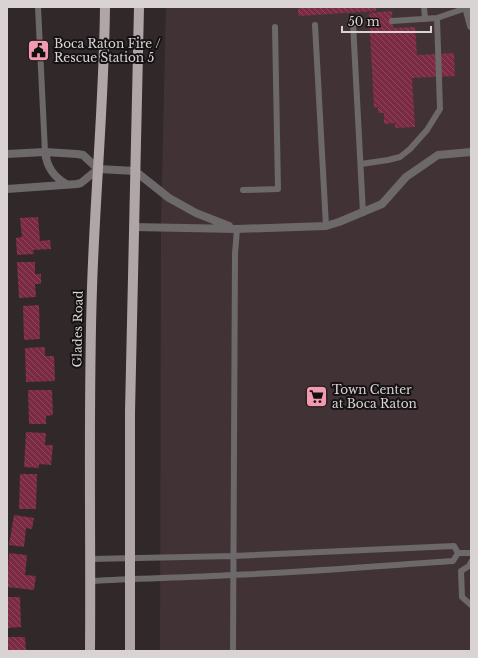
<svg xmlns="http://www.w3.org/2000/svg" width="478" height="658" viewBox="0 0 478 658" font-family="'Libre Baskerville',serif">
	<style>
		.built { fill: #413235 }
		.building { fill: url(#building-back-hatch) }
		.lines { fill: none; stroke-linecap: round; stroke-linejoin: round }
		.lane { stroke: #6d6869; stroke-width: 6 }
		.street { stroke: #6d6869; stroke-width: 8 }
		.primary { stroke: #b0a6a8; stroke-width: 10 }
		.labels { text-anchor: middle; stroke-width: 4; stroke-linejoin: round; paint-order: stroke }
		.poi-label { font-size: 12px; fill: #d9d3d4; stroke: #161213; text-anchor: start }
		.street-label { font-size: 12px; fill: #d9d3d4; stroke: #161213 }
	</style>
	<defs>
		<pattern id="building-back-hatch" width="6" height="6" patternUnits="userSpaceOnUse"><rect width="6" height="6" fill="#7a2a43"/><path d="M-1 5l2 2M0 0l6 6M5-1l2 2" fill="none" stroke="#8c485d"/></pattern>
	</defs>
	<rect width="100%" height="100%" fill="#31282a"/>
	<path class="built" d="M166,7H471V651H160L161,222Z"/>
	<path class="building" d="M298,7H376V11L298,16Z
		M392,11L393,28L415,27L417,55L454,53L455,76L412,78L415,127L395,128V123L384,124V113H378V107L374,108L369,13Z
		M38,217L40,241L50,240L51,249L33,250L34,254L17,255L16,238L22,237L20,218Z
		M17,262H35V274H41V284H35L36,297L19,298Z
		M39,305L40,339L24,340L23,306Z
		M45,347V356H54L55,381L26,382L25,348Z
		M28,390H52L53,415L46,416V424H29Z
		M26,432L46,433L45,445H53L51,465L39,464V468L24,467Z
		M20,474H37L36,509H19Z
		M14,515L34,518L32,529L26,528L24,547L9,545Z
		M9,553L27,555L25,575L36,576L34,590L7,587Z
		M7,597H20L21,627L7,628Z
		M7,637H25L26,651H7Z"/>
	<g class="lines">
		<path class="lane" d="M38,7L45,152
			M424,7L425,19
			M392,21L437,18L466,8
			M353,23L363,213
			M315,25L326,226
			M361,164L388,160L400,157L410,149L427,130L440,109L437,18
			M243,190L278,189L275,27
			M458,553H471
			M91,559L233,556L454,546L458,553
			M471,562L469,566L461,571L462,597L471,605
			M91,581C138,578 185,578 233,575C306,572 380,566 453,561L458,553
			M233,651L235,254L237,229"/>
		<path class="street" d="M466,7L471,26
			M45,152C47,167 53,176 66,184
			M7,154L45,152L77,154L83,155L98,169
			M7,189L77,184L81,183L98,169L135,171L169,198L196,213L229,226
			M133,227L237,229L326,226L339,222L382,204L406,177L438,155L471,152"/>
		<path class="primary" d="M90,651C91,530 88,409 92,288C95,194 104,101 105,7
			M130,651V412L139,7"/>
	</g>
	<defs>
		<symbol id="civic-square" viewBox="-11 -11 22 22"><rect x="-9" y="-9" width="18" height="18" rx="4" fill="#f29aaf" stroke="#161213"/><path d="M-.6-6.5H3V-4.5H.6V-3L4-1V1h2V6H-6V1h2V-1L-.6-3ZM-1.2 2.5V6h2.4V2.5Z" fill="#111"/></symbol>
		<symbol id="supermarket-square" viewBox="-11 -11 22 22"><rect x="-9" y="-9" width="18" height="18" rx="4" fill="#f29aaf" stroke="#161213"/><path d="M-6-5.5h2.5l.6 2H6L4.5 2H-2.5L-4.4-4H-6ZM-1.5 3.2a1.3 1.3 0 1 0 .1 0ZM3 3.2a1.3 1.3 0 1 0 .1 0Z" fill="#111"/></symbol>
	</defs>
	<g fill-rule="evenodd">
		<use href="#civic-square" x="26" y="38" width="25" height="25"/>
		<use href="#supermarket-square" x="304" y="384" width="25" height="25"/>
	</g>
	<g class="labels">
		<g class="poi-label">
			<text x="54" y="48">Boca Raton Fire /<tspan x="54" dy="14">Rescue Station 5</tspan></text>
			<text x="332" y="394">Town Center<tspan x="332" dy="14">at Boca Raton</tspan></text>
		</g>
		<g class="street-label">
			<text transform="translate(78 329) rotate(-89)" y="4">Glades Road</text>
		</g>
	</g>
	<rect width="478" height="658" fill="none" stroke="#d9d3d4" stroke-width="16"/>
	<path d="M342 26v6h89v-6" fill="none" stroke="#d9d3d4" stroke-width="2"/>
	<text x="348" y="26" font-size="12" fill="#d9d3d4" stroke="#161213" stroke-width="3" paint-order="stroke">50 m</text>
</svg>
